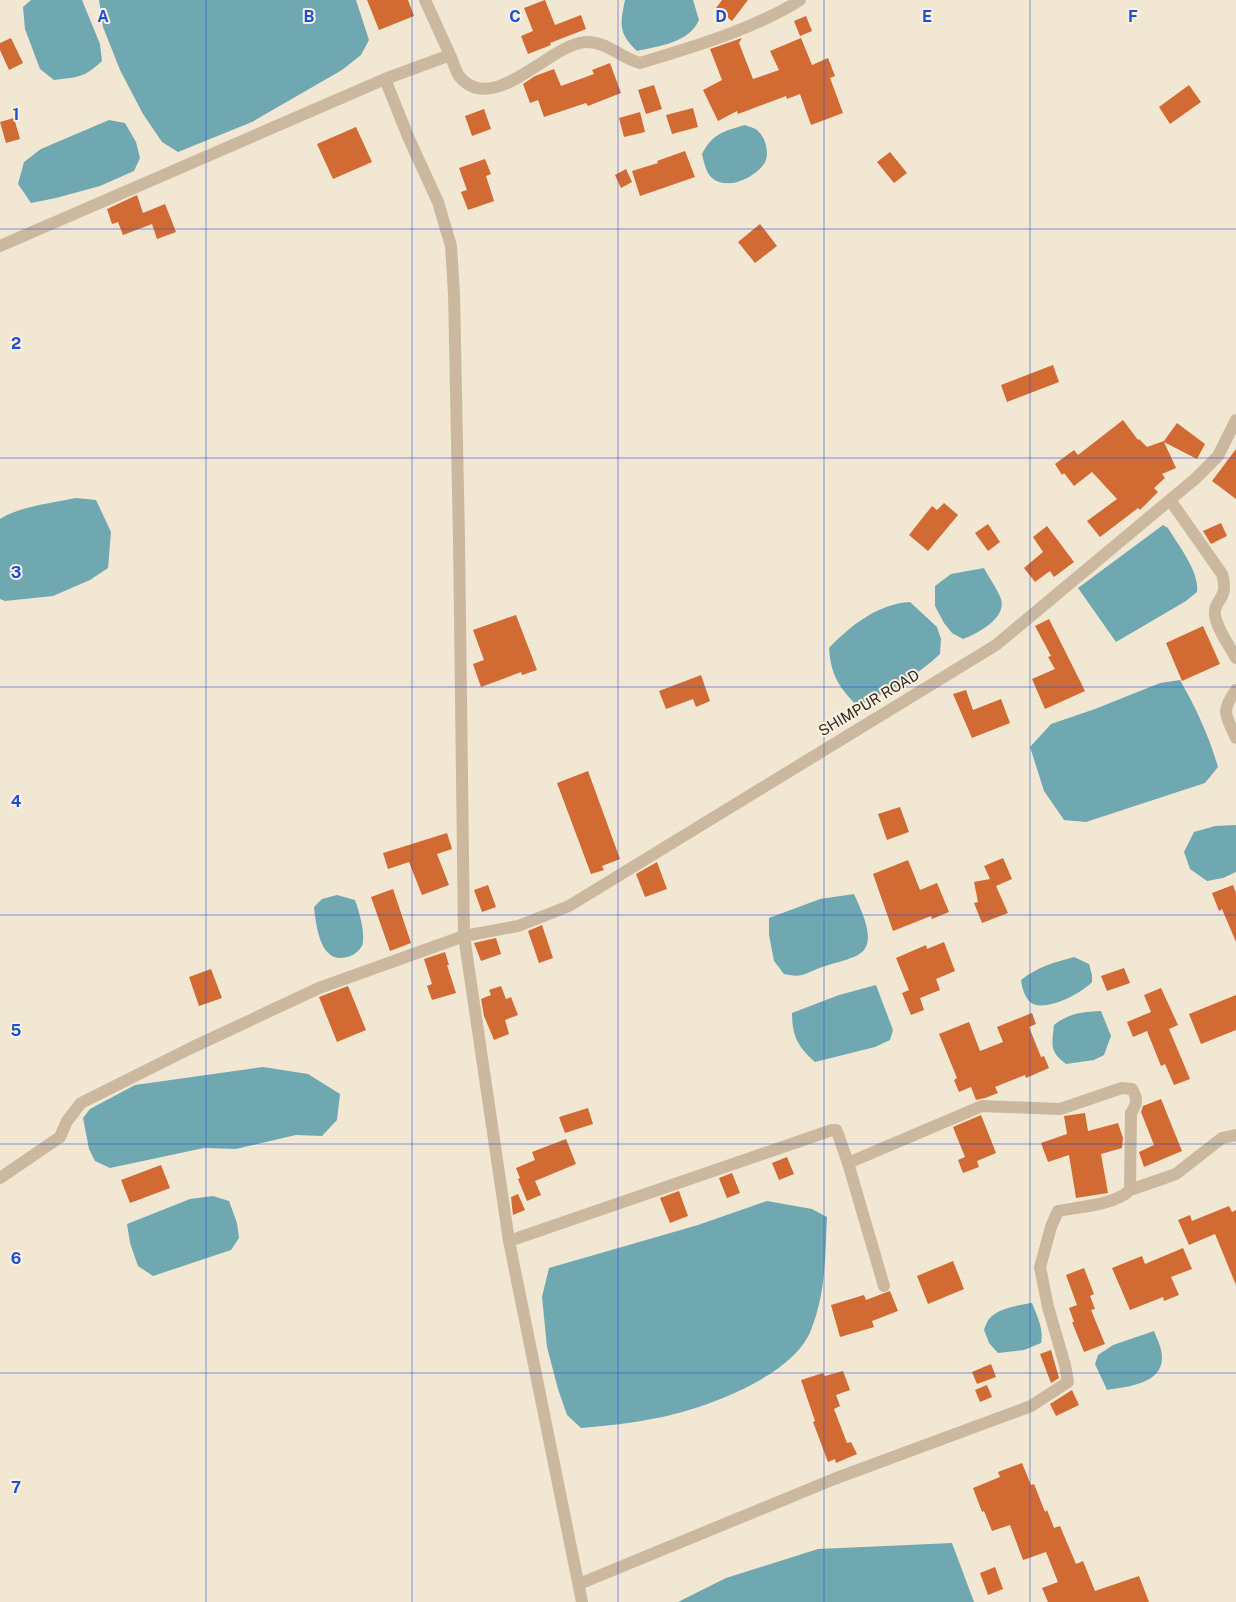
<svg xmlns="http://www.w3.org/2000/svg" width="1236" height="1602" viewBox="0 0 1236 1602" font-family="'Public Sans',sans-serif">
	<style>
		.water { fill: #70a8b2 }
		.building { fill: #d16a33 }
		.lines { fill: none; stroke-linecap: round; stroke-linejoin: round }
		.minor { stroke: #cbb89f; stroke-width: 12 }
		.grid { fill: none; stroke: #1d4ed8; stroke-width: 1; stroke-opacity: 0.55 }
		.labels { text-anchor: middle; stroke-width: 4; stroke-linejoin: round; paint-order: stroke }
		.street-label { font-size: 15px; fill: #342a23; stroke: #faf1e0 }
		.grid-label { font-size: 16px; text-anchor: middle; font-weight: bold; fill: #1d4ed8; stroke: #faf1e0; stroke-width: 4; stroke-linejoin: round; paint-order: stroke }
	</style>
	<rect width="100%" height="100%" fill="#f2e7d3"/>
	<path class="water" d="M31,0H82L100,44L102,61C84,78 78,77 54,80L40,69L25,29L23,7Z
		M99,0H356L369,40L361,55L342,70L252,122L178,152L162,142L143,114L120,70L103,27Z
		M625,0H693L699,20C689,43 659,46 637,51C618,33 620,24 625,0Z
		M109,120L125,123L136,142L140,158L134,171L100,186L56,198L31,203L18,184L24,162L41,149Z
		M745,125C750,127 756,128 759,132C766,139 770,155 764,164C754,178 727,191 712,178C706,173 704,162 702,154C712,134 724,131 745,125Z
		M76,498L96,500L111,532L108,568L90,580L53,596L5,601L0,599V519C20,506 53,503 76,498Z
		M1163,525L1168,528C1178,545 1200,572 1197,592L1186,601L1116,642L1078,588Z
		M984,568C989,578 997,588 1001,599C1007,618 977,634 963,639L952,633L944,623L935,606V586L951,574Z
		M910,602L937,627L941,639L940,654C916,677 887,691 858,707C839,687 831,676 829,648C851,625 878,604 910,602Z
		M1180,680C1196,708 1209,736 1218,767L1205,783L1086,822L1064,820L1044,791L1030,747L1051,724L1095,709L1160,683Z
		M1236,825V872L1223,878L1207,881L1190,869L1184,852L1194,832L1215,826Z
		M854,894C860,908 875,936 864,950C858,958 835,963 825,966C806,972 805,979 784,974L774,961L769,935V918L820,899Z
		M337,895L355,900C359,911 366,934 362,946C359,951 353,956 347,957C320,965 316,925 314,907L322,899Z
		M1074,957L1089,964L1092,975V982C1082,993 1042,1015 1029,1001C1024,995 1022,987 1021,980C1037,967 1055,962 1074,957Z
		M876,985L893,1030L890,1040L875,1047L815,1062C798,1047 792,1036 792,1013L839,995Z
		M1101,1011L1111,1036L1104,1055L1094,1060L1066,1064C1049,1051 1052,1045 1054,1025C1069,1013 1082,1012 1101,1011Z
		M263,1067L308,1074L340,1094L337,1120L322,1136L296,1135L236,1149L204,1148L110,1168L95,1161L89,1149L83,1118L90,1109L135,1085Z
		M213,1196L229,1201L237,1223L239,1238L231,1250L153,1276L138,1266L130,1243L127,1224L190,1199Z
		M767,1201L812,1209L827,1217C825,1256 826,1293 811,1330C793,1377 703,1409 657,1418C632,1423 606,1426 581,1428L567,1415L558,1389L547,1347L542,1297L549,1268L698,1225Z
		M1032,1303C1037,1316 1044,1329 1041,1343L1024,1350L998,1353L989,1343L984,1330C985,1327 987,1321 989,1319C998,1308 1019,1305 1032,1303Z
		M1154,1331C1157,1339 1162,1348 1162,1357C1163,1384 1127,1387 1107,1390L1095,1364L1098,1355L1113,1345Z
		M952,1543L974,1602H678L726,1578L818,1549Z"/>
	<path class="building" d="M367,0H408L414,16L379,30Z
		M545,0L555,25L581,15L586,29L550,43L551,45L528,54L521,36L533,31L524,8Z
		M722,0H748L732,21L716,8Z
		M806,16L812,31L800,36L794,21Z
		M11,38L23,63L9,70L0,50V43Z
		M742,38L739,43L753,79L779,70L770,51L801,38L812,65L828,58L835,76L830,78L843,113L811,125L800,94L787,99L786,96L738,114L737,111L718,121L703,90L722,80L710,49Z
		M610,63L621,93L588,106L586,103L544,117L538,100L530,103L523,84L535,76L554,69L561,86L594,74L592,70Z
		M654,85L662,109L646,114L638,90Z
		M1189,85L1201,102L1170,124L1159,107Z
		M693,108L698,127L672,134L666,115Z
		M484,109L491,129L472,136L465,116Z
		M640,112L645,132L624,137L619,118Z
		M14,118L20,139L6,143L0,122Z
		M356,127L372,162L333,179L317,144Z
		M685,151L695,177L640,196L632,171L658,163L657,161Z
		M890,152L907,173L894,183L877,162Z
		M485,159L491,174L486,176L494,201L468,210L461,192L467,190L459,168Z
		M626,169L632,182L621,188L615,175Z
		M137,195L143,213L165,204L176,232L157,239L152,224L123,235L118,222L112,224L107,209Z
		M760,224L777,246L755,263L738,242Z
		M1053,365L1059,382L1007,402L1001,385Z
		M1123,420L1138,440L1139,439L1147,447L1164,441L1177,423L1205,444L1197,459L1164,442L1176,468L1162,474L1165,478L1154,488L1158,492L1140,510L1138,508L1100,537L1087,521L1117,499L1092,472L1074,486L1064,473L1062,475L1055,464L1074,450L1078,455Z
		M1236,449V499L1212,481Z
		M944,503L958,515L928,551L909,535L932,506L937,510Z
		M1221,523L1227,536L1211,544L1203,531Z
		M988,524L1000,542L988,551L975,533Z
		M1047,526L1074,562L1054,577L1050,571L1035,582L1024,568L1043,552L1033,537Z
		M516,615L537,670L522,675L521,672L481,687L473,664L484,660L473,630Z
		M1049,619L1085,691L1045,709L1032,679L1055,669L1048,657L1051,656L1035,626Z
		M1203,626L1220,664L1182,681L1166,643Z
		M701,675L710,701L696,707L693,699L666,709L659,691Z
		M966,690L973,710L1001,699L1010,723L972,738L953,694Z
		M588,771L620,859L602,866L604,870L591,874L557,783Z
		M900,807L909,832L887,840L878,814Z
		M447,833L452,849L437,854L449,885L422,895L409,862L388,869L383,853Z
		M1003,858L1012,879L996,886L1008,913L982,923L974,903L978,902L974,882L990,879L984,866Z
		M908,860L920,890L937,883L949,912L932,919L931,916L893,931L873,874Z
		M657,862L667,889L645,897L636,874Z
		M488,885L496,907L482,912L474,890Z
		M1233,885L1236,893V942L1222,909L1219,911L1212,893Z
		M393,889L411,943L390,951L371,897Z
		M542,925L553,958L539,963L528,931Z
		M496,938L501,954L481,961L474,943Z
		M944,942L955,971L936,979L940,990L920,998L924,1010L911,1015L902,993L909,990L896,958L926,945L927,949Z
		M445,952L449,965H447L456,993L432,1000L427,986L432,984L424,959Z
		M1124,968L1130,983L1107,991L1101,976Z
		M211,969L222,998L199,1006L189,977Z
		M348,986L366,1030L337,1042L319,997Z
		M501,986L506,999L511,997L518,1015L505,1020L509,1034L494,1040L484,1016L481,999L491,995L489,990Z
		M1161,988L1178,1025L1169,1029L1190,1079L1174,1085L1165,1064L1161,1066L1147,1031L1133,1037L1127,1022L1151,1012L1144,995Z
		M1236,995V1030L1201,1044L1189,1014Z
		M1032,1013L1036,1024L1029,1027L1041,1057L1044,1056L1049,1068L1026,1078L1025,1075L995,1087L998,1093L985,1098L976,1100L971,1087L959,1092L954,1080L957,1078L939,1034L969,1022L980,1051L1003,1042L997,1027Z
		M1161,1099L1182,1151L1144,1167L1139,1152L1154,1145L1141,1112L1143,1106Z
		M588,1108L593,1124L565,1133L559,1117Z
		M1085,1113L1088,1131L1118,1123L1123,1138L1122,1148L1101,1154L1108,1193L1076,1198L1069,1155L1048,1162L1041,1143L1067,1134L1064,1116Z
		M981,1115L996,1153L977,1161L979,1167L963,1173L958,1160L965,1157L953,1127Z
		M566,1139L576,1164L535,1181L541,1195L527,1201L518,1179L520,1178L516,1168L535,1160L532,1152Z
		M787,1157L794,1174L779,1180L772,1163Z
		M161,1165L170,1188L130,1203L121,1180Z
		M732,1173L740,1193L727,1198L719,1178Z
		M679,1191L688,1216L670,1223L660,1198Z
		M518,1194L525,1210L513,1215L511,1197Z
		M1229,1206L1232,1212L1236,1210V1285L1215,1234L1189,1245L1178,1220L1190,1215L1192,1221Z
		M1183,1248L1192,1269L1171,1277L1179,1295L1164,1301L1163,1297L1130,1310L1112,1268L1142,1256L1145,1264Z
		M953,1261L964,1289L928,1304L917,1276Z
		M1084,1268L1094,1294L1090,1296L1095,1309L1091,1310L1105,1344L1084,1352L1072,1322H1074L1069,1308L1077,1305L1066,1275Z
		M890,1291L898,1311L872,1321L874,1327L840,1337L831,1305L864,1295L866,1300Z
		M1051,1350L1059,1378L1051,1383L1040,1354Z
		M991,1364L996,1377L977,1384L972,1372Z
		M843,1371L850,1390L836,1395L840,1406L834,1409L847,1443L851,1442L857,1454L836,1463L835,1459L828,1462L813,1422L815,1421L801,1380L823,1373L825,1376Z
		M987,1385L992,1397L980,1402L975,1390Z
		M1072,1390L1079,1405L1056,1416L1050,1404Z
		M1022,1463L1031,1485L1034,1484L1045,1512L1047,1510L1054,1528L1060,1526L1076,1564L1083,1561L1095,1591L1139,1576L1149,1602H1048L1042,1588L1058,1582L1046,1552L1023,1560L1010,1525L992,1531L984,1511L982,1512L973,1488L1000,1477L998,1472Z
		M995,1567L1003,1589L988,1595L980,1573Z"/>
	<g class="lines">
		<path class="minor" d="M425,0L450,55L385,79L409,139L438,202L451,246L454,294L459,539L464,936L509,1241L582,1602
			M450,55C453,61 455,70 459,76C493,118 549,44 586,42C606,41 621,58 640,63C692,47 755,29 800,0
			M0,246L385,79
			M1170,500L1222,574C1230,600 1213,599 1215,615C1217,629 1229,645 1236,658
			M1236,690C1220,712 1226,715 1236,738
			M848,1163L884,1286
			M0,1178L60,1137L67,1121L81,1103L191,1048L319,988L464,936L518,926L569,906L996,645L1195,479L1218,456L1236,420
			M1130,1190L1176,1174L1222,1138L1236,1135
			M509,1241L832,1130H836L838,1134L848,1163L982,1106L1060,1109L1122,1088L1132,1089C1138,1099 1137,1104 1131,1113L1130,1190C1115,1205 1079,1207 1058,1211L1051,1227L1040,1267L1048,1307L1065,1365L1068,1382L1031,1406L834,1479L579,1584"/>
	</g>
	<path class="grid" d="M206,0V1602M412,0V1602M618,0V1602M824,0V1602M1030,0V1602M0,229H1236M0,458H1236M0,687H1236M0,915H1236M0,1144H1236M0,1373H1236"/>
	<g class="labels">
		<g class="street-label">
			<text transform="translate(869 703) rotate(-31)" y="5">SHIMPUR ROAD</text>
		</g>
	</g>
	<g class="grid-label">
		<text x="103" y="22">A</text>
		<text x="309" y="22">B</text>
		<text x="515" y="22">C</text>
		<text x="721" y="22">D</text>
		<text x="927" y="22">E</text>
		<text x="1133" y="22">F</text>
		<text x="16" y="120">1</text>
		<text x="16" y="349">2</text>
		<text x="16" y="578">3</text>
		<text x="16" y="807">4</text>
		<text x="16" y="1036">5</text>
		<text x="16" y="1264">6</text>
		<text x="16" y="1493">7</text>
	</g>
</svg>
